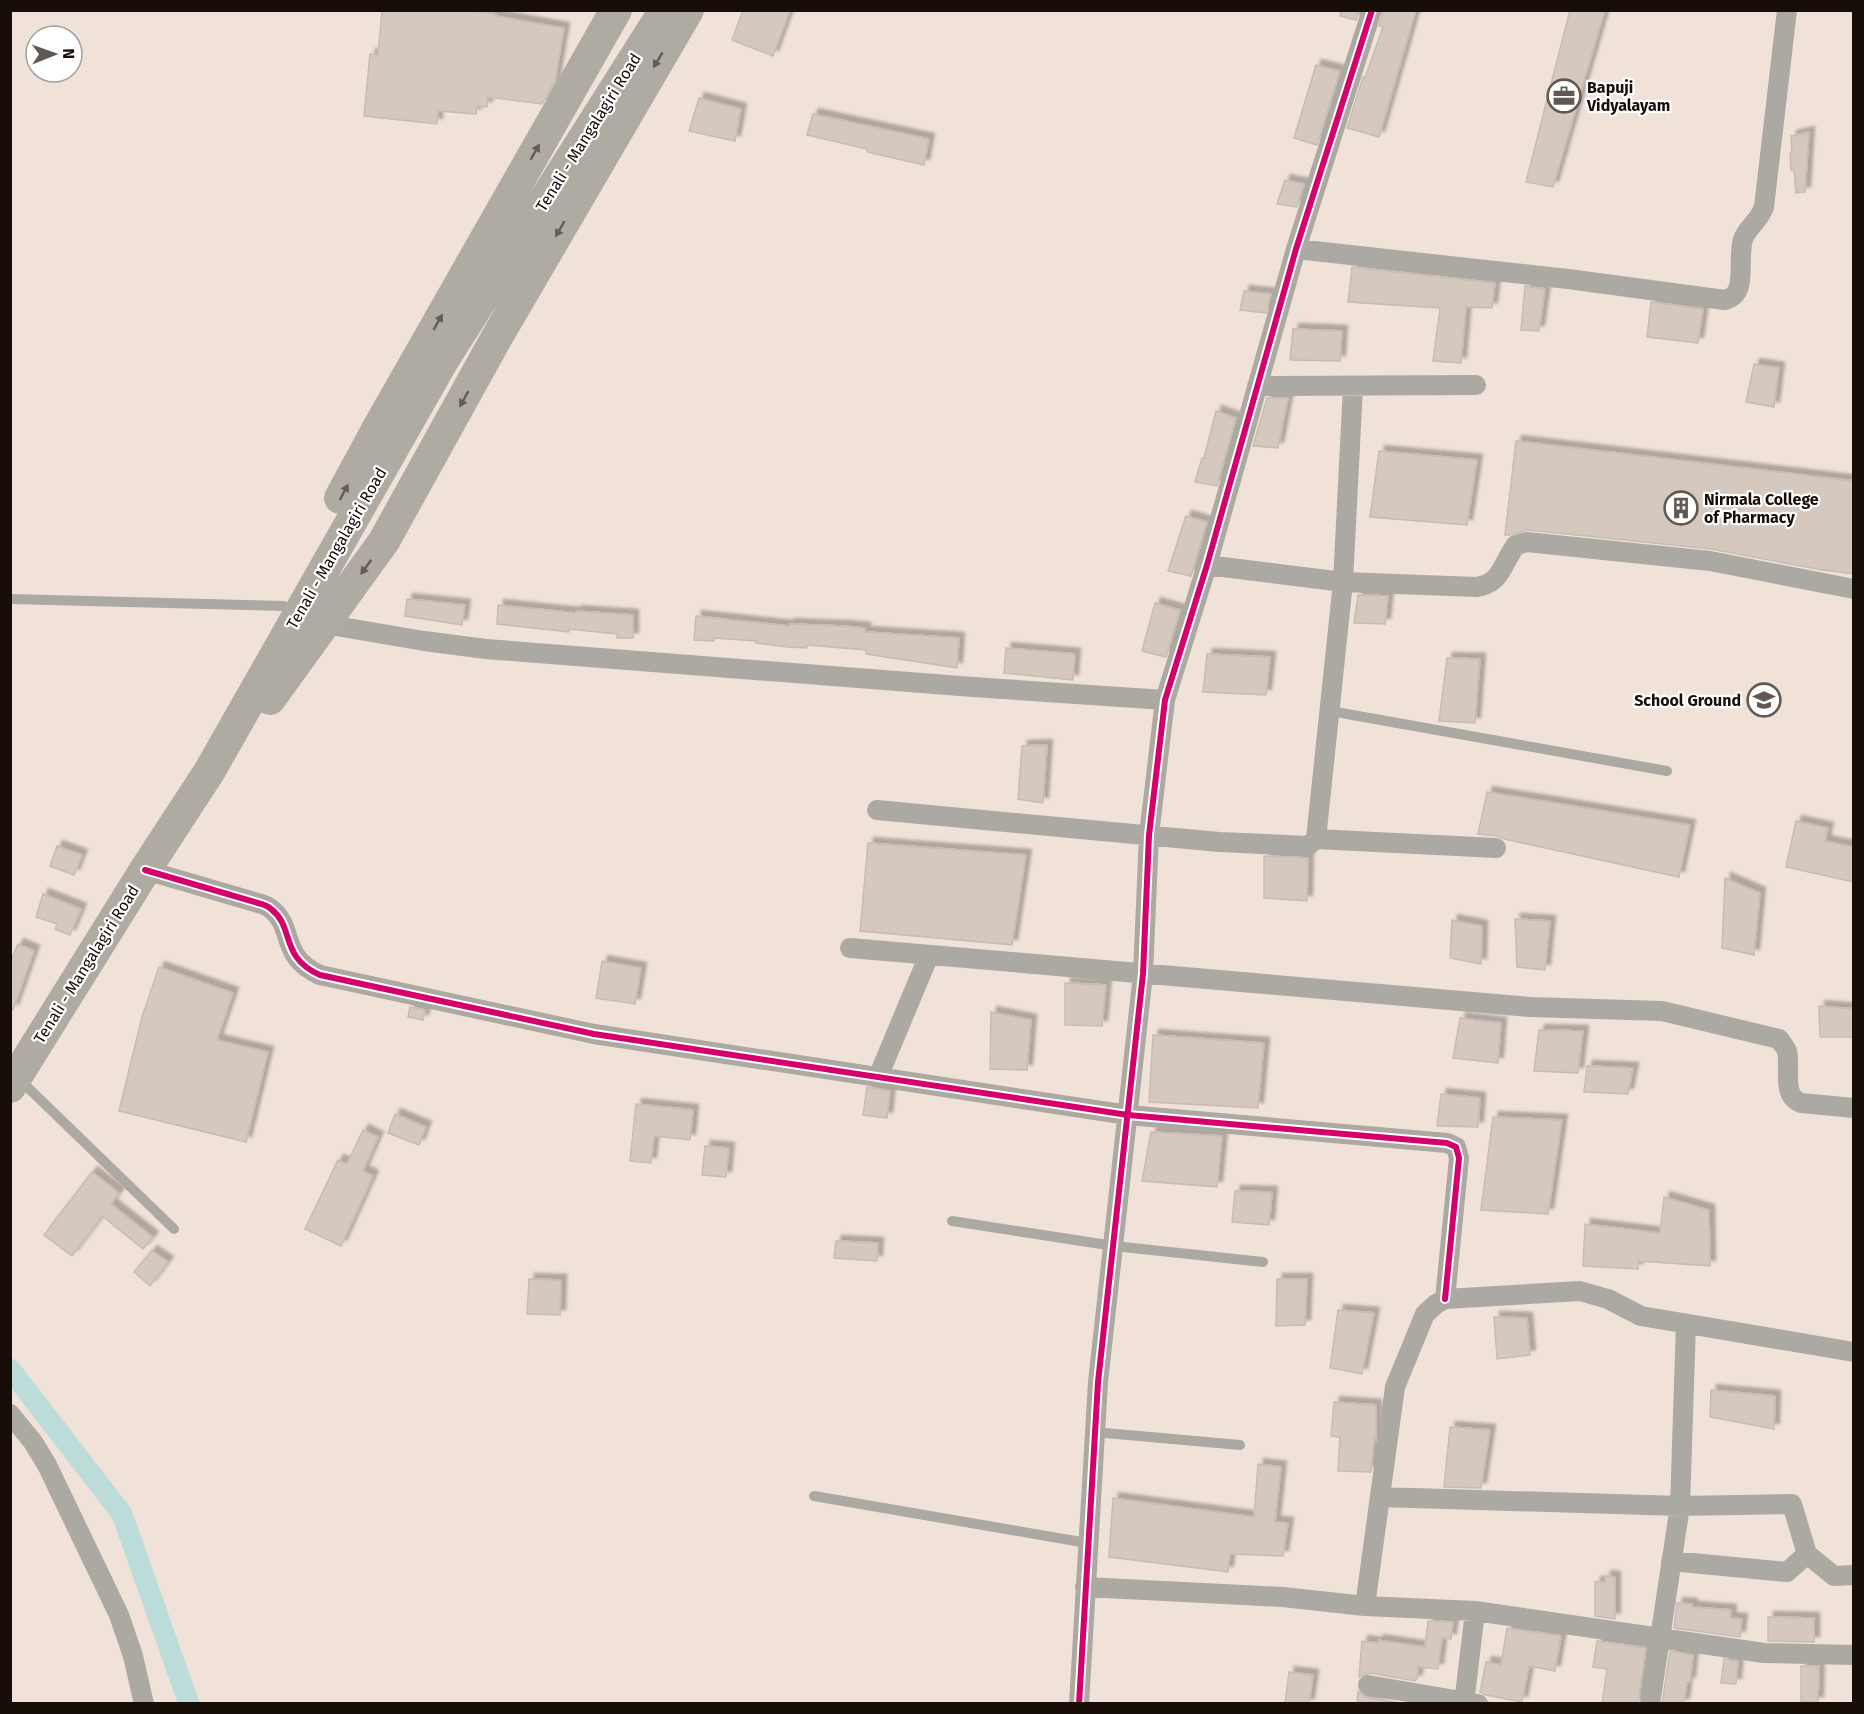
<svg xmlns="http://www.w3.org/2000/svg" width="1864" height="1714" viewBox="0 0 1864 1714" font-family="'Fira Sans',sans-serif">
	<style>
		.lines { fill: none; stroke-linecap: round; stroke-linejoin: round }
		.canal { stroke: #bcdcd9; stroke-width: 21 }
		.building { fill: #d5c8be; stroke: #c7bcb4; stroke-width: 1.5; filter: url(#shadow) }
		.lane { stroke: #aca8a2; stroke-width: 10 }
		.street { stroke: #aca8a2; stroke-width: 20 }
		.primary { stroke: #b0aba2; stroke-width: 32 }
		.cycleway-casing { stroke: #fff; stroke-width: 10 }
		.cycleway { stroke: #d6006c; stroke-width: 6 }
		.oneway { fill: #645c55 }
		.labels { text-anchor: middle; stroke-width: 4.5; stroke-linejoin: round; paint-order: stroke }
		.poi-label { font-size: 16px; font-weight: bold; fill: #170e08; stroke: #fff; text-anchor: start }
		.street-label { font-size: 16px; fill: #170e08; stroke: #fff }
	</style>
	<defs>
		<filter id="shadow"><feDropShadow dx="5.5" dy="-5.5" stdDeviation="1.5" flood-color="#0004"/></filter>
	</defs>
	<rect width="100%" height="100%" fill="#f0e2d8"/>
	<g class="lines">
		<path class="canal" d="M10,1369L122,1514L189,1704"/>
	</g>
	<path class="building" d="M382,10H460L496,14V16L564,28L555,81L542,104L488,97L487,107L477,106L476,114L438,111L437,124L364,116L370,54L378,55Z
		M743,10H790L773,56L732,40Z
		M1341,10H1359L1356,20L1340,16Z
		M1384,10H1416L1379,137L1347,128L1363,77L1365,78L1383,27L1379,26Z
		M1570,10H1605L1553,187L1526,182Z
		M1316,65L1340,71L1317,145L1294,138Z
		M699,98L741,109L735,141L689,131Z
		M813,114L929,139L924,165L867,152V149L807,135Z
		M1809,132L1805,192L1796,193L1794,170H1791L1790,153H1792L1791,136Z
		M1285,180L1304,184L1297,207L1277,204Z
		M1352,267L1495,283L1492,308L1466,307L1461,363L1433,361L1440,308L1348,302Z
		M1525,286L1545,289L1539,331L1521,330Z
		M1244,291L1271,294L1266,313L1240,310Z
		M1651,302L1703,309L1698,343L1647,337Z
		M1293,329L1342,331L1340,361L1290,360Z
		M1754,364L1779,368L1774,407L1746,402Z
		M1267,398H1288L1278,448L1253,446Z
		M1216,411L1236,418L1217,486L1195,482L1202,458H1204Z
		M1516,441L1854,481V574L1822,570L1711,549L1528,530L1510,535H1505Z
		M1379,451L1477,460L1467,525L1370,517Z
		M1186,516L1207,522L1191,576L1168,571Z
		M1358,595L1388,596L1385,624L1354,623Z
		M407,599L465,605L462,625L405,616Z
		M1155,603L1180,610L1166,657L1142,651Z
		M498,605L576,613V611L633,615V638H617V634L569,629V632L497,624Z
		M696,616L789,626V624L843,626L865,628V632L959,638L957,668L866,654V650L807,645V648L788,647L756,643V641L714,638V641L694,640Z
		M1006,648L1075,654L1073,680L1004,673Z
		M1207,654L1270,657L1266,695L1203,692Z
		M1447,658L1480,659L1475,723L1439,721Z
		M1047,745L1043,803L1018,799L1022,746Z
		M1487,792L1690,825L1679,877L1504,839L1497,836L1478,834Z
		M1796,821L1828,828L1825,841L1854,847V882L1786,867Z
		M868,843L1026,855L1012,945L860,931Z
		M57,846L82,855L74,875L50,866Z
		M1264,856L1308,858L1307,901L1264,898Z
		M1725,878L1760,893L1754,955L1722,948Z
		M43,894L81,909L70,935L55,929L57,924L36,917Z
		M1515,919L1550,921L1545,970L1517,967Z
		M1452,920L1482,926L1481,964L1450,958Z
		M18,944L34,951L13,1010L10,1009V963Z
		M602,961L641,968L635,1004L596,998Z
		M159,967L233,993L217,1040L268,1052L246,1142L119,1111L142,1017Z
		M1065,983L1106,985L1102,1026L1065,1025Z
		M1819,1006L1854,1009V1037H1820Z
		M410,1007L425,1010L423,1020L408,1017Z
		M991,1012L1031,1020L1027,1070L990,1069Z
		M1460,1018L1501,1023L1498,1063L1453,1058Z
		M1539,1030L1583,1031L1578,1073L1534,1071Z
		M1153,1035L1264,1043L1258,1108L1149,1102Z
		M1587,1066L1633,1068L1628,1094L1584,1092Z
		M867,1087L890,1091L887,1118L863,1115Z
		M1441,1094L1480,1098L1478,1127L1437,1126Z
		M636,1104L693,1110L690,1140L654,1136L651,1163L630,1161Z
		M395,1114L426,1127L419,1145L388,1133Z
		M1493,1117L1562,1120L1548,1214L1481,1210Z
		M363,1130L378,1137L363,1171L373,1176L341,1246L305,1229L338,1160L347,1164Z
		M1151,1132L1222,1136L1217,1187L1142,1181Z
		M705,1146L729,1148L726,1177L702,1175Z
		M92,1172L119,1193L111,1204L153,1237L143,1249L102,1216L72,1256L44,1235Z
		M1235,1191L1272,1192L1269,1225L1232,1222Z
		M1664,1197L1709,1210L1710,1266L1638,1261V1269L1583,1266L1585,1224L1660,1233Z
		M836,1241L878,1243L877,1261L834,1258Z
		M152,1251L168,1262L150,1286L134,1272Z
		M529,1279L561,1280L560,1315L527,1314Z
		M1277,1279H1307L1305,1325L1276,1326Z
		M1338,1310L1374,1313L1362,1374L1330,1368Z
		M1494,1317L1527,1318L1530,1355L1497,1359Z
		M1711,1390L1775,1396L1774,1429L1710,1417Z
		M1334,1402L1376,1405V1440L1374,1439L1371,1472L1338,1471L1340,1437L1331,1436Z
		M1450,1427L1490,1430L1481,1488L1444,1487Z
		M1258,1464L1281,1467L1275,1522L1288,1523L1283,1556L1230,1554L1228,1572L1109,1557L1113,1498L1254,1517Z
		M1605,1576L1615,1577V1619L1595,1616V1582H1605Z
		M1677,1603L1692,1604V1607L1731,1610L1730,1618L1742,1619L1740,1637L1674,1628Z
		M1768,1617L1814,1618V1642L1768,1641Z
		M1428,1621L1453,1622L1451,1639L1442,1638L1438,1669L1418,1667L1417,1679L1415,1681L1370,1673L1359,1677L1362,1641L1378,1643V1640L1425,1647Z
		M1507,1628L1561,1636L1555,1671L1529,1666L1522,1702L1486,1695L1480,1692L1486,1662L1501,1665Z
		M1597,1641L1646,1648L1638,1704H1602L1607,1669L1593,1667Z
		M1670,1651L1693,1655L1690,1682H1687L1684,1704H1662Z
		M1724,1659L1738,1661L1736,1684L1721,1683Z
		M1801,1666H1819L1818,1702H1801Z
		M1289,1672L1313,1675L1309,1704H1285Z
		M1358,1691L1366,1697L1405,1704H1357Z"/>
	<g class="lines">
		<path class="lane" d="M10,599L284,606
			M1330,711L1667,771
			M19,1079L174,1229
			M952,1221L1114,1246L1263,1262
			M1094,1432L1240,1445
			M814,1496L1087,1543"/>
		<path class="street" d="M1296,249L1568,279L1725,300C1728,299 1731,298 1733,296C1746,287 1737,251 1744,237C1750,225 1759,221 1764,207L1787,10
			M1257,386L1476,385
			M1207,565L1343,582L1476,587C1502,584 1502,563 1516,545L1527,542L1710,561L1854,589
			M324,624L424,641L486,649L973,687L1165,700
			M877,810L1219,842L1308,846L1316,839L1343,582L1353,387
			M1316,839L1496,848
			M145,870L258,903C262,904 268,906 271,909C295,927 279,957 320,975L594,1034L1128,1115L1447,1143L1456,1147L1459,1158L1445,1299
			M850,948L1530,1007L1662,1011L1779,1039C1782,1043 1785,1047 1787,1051C1791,1068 1781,1096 1801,1103L1854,1108
			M878,1077L929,955
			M10,1414L33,1442L47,1465L119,1615L133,1656L144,1704
			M1380,1497L1680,1506L1792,1504L1807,1554
			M1671,1561L1787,1572L1807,1554L1834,1576L1854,1575
			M1085,1587L1283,1597L1365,1606L1475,1611L1764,1653L1854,1655
			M1365,1606L1395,1387L1425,1314L1436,1304L1445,1299L1580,1291L1608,1299L1641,1316L1854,1352
			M1368,1685L1478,1704
			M1079,1704L1098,1382L1143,974L1149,835L1165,700L1207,565L1296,249L1372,10
			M1464,1704L1475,1611
			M1650,1704L1680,1506L1686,1324"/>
		<path class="primary" d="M340,498L379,426L616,10
			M270,699L384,541L497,337L688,10
			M10,1087L145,870L209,772L442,362L665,10"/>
		<defs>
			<path id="cycleway" d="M145,870L258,903C262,904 268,906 271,909C295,927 279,957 320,975L594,1034L1128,1115L1447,1143L1456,1147L1459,1158L1445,1299
				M1079,1704L1098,1382L1143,974L1149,835L1165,700L1207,565L1296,249L1372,10"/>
		</defs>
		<use href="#cycleway" class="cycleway-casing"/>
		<use href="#cycleway" class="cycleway"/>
	</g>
	<defs><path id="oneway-solid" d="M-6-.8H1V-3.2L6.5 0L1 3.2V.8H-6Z" transform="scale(1.5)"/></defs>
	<g class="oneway">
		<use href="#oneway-solid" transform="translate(658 60) rotate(121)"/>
		<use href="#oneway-solid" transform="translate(535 152) rotate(-60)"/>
		<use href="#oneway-solid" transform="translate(560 229) rotate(120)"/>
		<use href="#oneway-solid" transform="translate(438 322) rotate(-60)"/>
		<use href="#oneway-solid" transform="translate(464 399) rotate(119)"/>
		<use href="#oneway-solid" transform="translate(344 492) rotate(-62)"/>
		<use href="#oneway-solid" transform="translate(366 567) rotate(126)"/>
	</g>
	<defs>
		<symbol id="office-ring" viewBox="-11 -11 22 22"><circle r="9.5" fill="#fff" stroke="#635851" stroke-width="1.5"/><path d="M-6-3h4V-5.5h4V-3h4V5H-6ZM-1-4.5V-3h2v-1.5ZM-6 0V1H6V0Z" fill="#635851"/></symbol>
		<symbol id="building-ring" viewBox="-11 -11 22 22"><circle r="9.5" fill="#fff" stroke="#635851" stroke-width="1.5"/><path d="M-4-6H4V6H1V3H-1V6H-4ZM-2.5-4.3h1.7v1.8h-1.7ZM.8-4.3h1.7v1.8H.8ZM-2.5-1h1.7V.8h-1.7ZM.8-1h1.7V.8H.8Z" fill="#635851"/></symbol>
		<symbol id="school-ring" viewBox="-11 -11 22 22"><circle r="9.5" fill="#fff" stroke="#635851" stroke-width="1.5"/><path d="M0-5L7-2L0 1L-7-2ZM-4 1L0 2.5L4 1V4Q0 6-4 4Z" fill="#635851"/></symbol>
	</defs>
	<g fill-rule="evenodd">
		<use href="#office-ring" x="1545" y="77" width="38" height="38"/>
		<use href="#building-ring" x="1662" y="489" width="38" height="38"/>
		<use href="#school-ring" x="1745" y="681" width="38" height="38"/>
	</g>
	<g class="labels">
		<g class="poi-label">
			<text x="1587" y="93">Bapuji<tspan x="1587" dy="18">Vidyalayam</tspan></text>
			<text x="1704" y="505">Nirmala College<tspan x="1704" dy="18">of Pharmacy</tspan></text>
			<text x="1741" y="706" text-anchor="end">School Ground</text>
		</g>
		<g class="street-label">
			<text transform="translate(588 132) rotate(-58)" y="6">Tenali - Mangalagiri Road</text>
			<text transform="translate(336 548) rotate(-60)" y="6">Tenali - Mangalagiri Road</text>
			<text transform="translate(86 964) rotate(-58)" y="6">Tenali - Mangalagiri Road</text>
		</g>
	</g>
	<rect width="1864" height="1714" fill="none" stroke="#170e08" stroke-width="24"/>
	<g transform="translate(54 54) rotate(89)"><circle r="28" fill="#ffffff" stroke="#a29f9c" stroke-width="1.5"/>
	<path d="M0-4.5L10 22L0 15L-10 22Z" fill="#635851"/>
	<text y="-9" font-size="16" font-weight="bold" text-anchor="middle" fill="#170e08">N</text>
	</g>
</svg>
